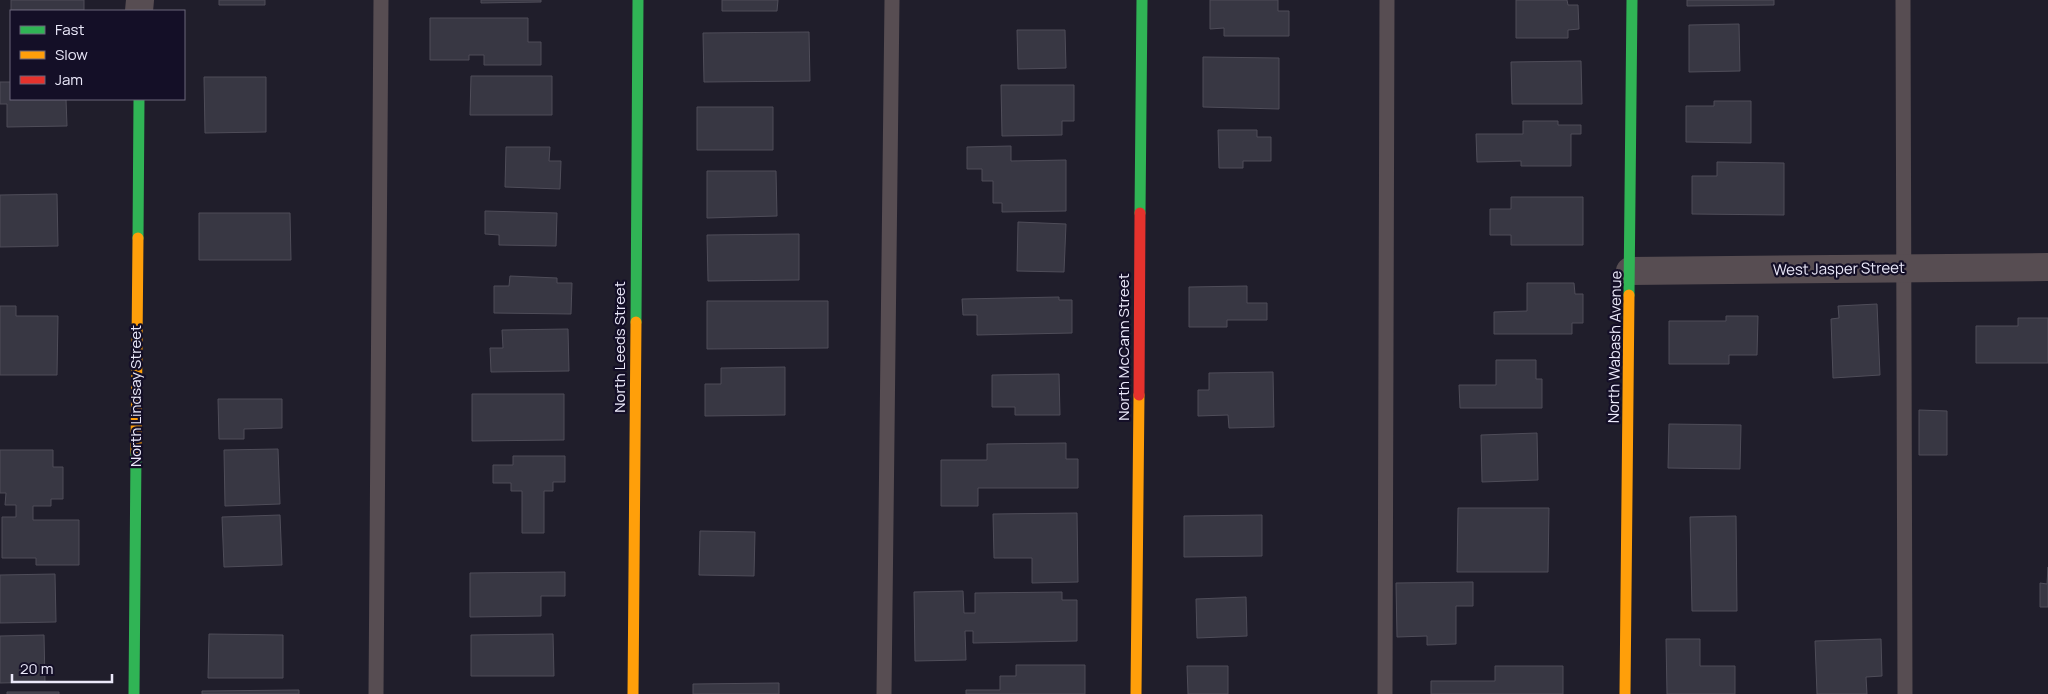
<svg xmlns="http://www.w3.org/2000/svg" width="2048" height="694" viewBox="0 0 2048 694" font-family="Manrope,sans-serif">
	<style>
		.building { fill: #383743; stroke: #4f4d59 }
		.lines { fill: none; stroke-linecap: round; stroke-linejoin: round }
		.lane { stroke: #574d52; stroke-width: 15 }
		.street { stroke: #574d52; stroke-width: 28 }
		.fast { stroke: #30b455; stroke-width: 11 }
		.slow { stroke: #ff9f0a; stroke-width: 11 }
		.jam { stroke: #e5322d; stroke-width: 11 }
		.labels { text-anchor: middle; stroke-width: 4.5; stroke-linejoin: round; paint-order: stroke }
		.street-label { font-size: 15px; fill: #ebe9fa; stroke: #140f27 }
	</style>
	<rect width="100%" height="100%" fill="#201e2b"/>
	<path class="building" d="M11,0H84V10H11Z
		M219,0H265V5H219Z
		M481,0H541V2L481,3Z
		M722,0H778L777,11H722Z
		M1210,0H1278V11H1289V36H1224V28L1210,29Z
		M1516,0H1567L1568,5H1578L1579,29L1568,30V38H1516Z
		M1687,0H1774V5L1687,6Z
		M430,18H528V42H541V65H484V55H469V60H430Z
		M1739,24L1740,71L1689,72V25Z
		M1017,30H1065L1066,68L1018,69Z
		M809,32L810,81L704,82L703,33Z
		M1203,57L1279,58V109L1203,107Z
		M1581,61L1582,104H1512L1511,62Z
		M471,76H552V115H470Z
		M204,77H266V132L205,133Z
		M0,82H11V99H66L67,126L7,127V104H0Z
		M1001,85H1074V121H1062V135L1002,136Z
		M1714,101H1751V143L1686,142V106H1714Z
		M697,107H773V150H697Z
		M1523,121H1558V125H1581V134H1571V166H1521V161L1477,162L1476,134H1523Z
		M1218,130H1257V137H1271V161H1243V168H1219Z
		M1011,146V161L1066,160V211L1002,212V203H993V181H982V169H967V147Z
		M506,147H550L549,161H561L560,189L505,187Z
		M1717,162L1784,163V215L1692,214V176H1717Z
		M707,171H776L777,216L707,218Z
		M57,194L58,246L0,247V195Z
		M1511,197H1583V245H1511V235H1490V209H1511Z
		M485,211L557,213L556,246L499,245V235L485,234Z
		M199,213H290L291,260H199Z
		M1018,222L1066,224L1064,272L1017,271Z
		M799,234V280L708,281L707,235Z
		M510,276L557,278V283H572L571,314L494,313V286H509Z
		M1527,283H1574L1575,294H1583V323H1572V334H1494V312L1527,311Z
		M1247,286V303H1267V320H1227V327H1189V287Z
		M1059,297V300H1072V333L977,335V315H963L962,299Z
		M707,301H828V348L707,349Z
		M1877,304L1880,375L1833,378L1831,319L1839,318L1838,306Z
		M0,306H16V316H58L57,375H0Z
		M1726,316H1758L1757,355H1729V364H1669V321H1726Z
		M2018,318H2048V363H1976V326H2018Z
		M568,329L569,371L491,372L490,348H503L502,330Z
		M1496,360H1536V379H1542V408H1460L1459,385H1496Z
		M785,367V415L705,416V384H721V368Z
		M1273,372L1274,427L1229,428L1228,415L1198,416V390H1209V373Z
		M1059,374L1060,415H1015V407H992V375Z
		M472,394H564V440L472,441Z
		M218,399H282V428L244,429V439H219Z
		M1919,410L1947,411V455H1919Z
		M1669,424L1741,425L1740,469L1668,468Z
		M1537,433L1538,480L1482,482L1481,435Z
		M1066,443V459H1078V488H978V506H941V460H987V444Z
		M278,449L280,504L225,506L224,450Z
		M0,450H53V467H63V499H51V506H33V520H79V565H36V558H2V517H16V505H5L6,493H0Z
		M513,456H565V482H553V491H544V533H522V491H511V483H493V465H513Z
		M1458,508H1549L1548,572H1457Z
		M1077,513L1078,582L1032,583V558H994L993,514Z
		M280,515L282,565L224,567L222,517Z
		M1262,515V556L1184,557V516Z
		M1736,516L1737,611H1692L1690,517Z
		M700,531L755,532L754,576L699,575Z
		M2048,567V607H2040V583L2047,584Z
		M565,572V596H541V616L470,617V573Z
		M55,574L56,622L0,623V575Z
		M1473,582V606H1456V644L1427,645V636L1397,637L1396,583Z
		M963,591L964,613H975V593L1062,592V600H1077V641L973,643V631H965L966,660L915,661L914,592Z
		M1246,597L1247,636L1197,638L1196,599Z
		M209,634L283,635V678H208Z
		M553,634L554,676H471V635Z
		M44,635L45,682L0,683V636Z
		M1666,639H1700V666H1735V694H1667Z
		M1881,639L1882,676L1866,677L1867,694H1817L1815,641Z
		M1016,665H1085V694H966V690H1000V676H1016Z
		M1187,666H1228V694H1188Z
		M1495,666H1563V694H1431V681H1495Z
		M779,683V694H693V684Z
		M299,690V694H202V691Z
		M7,692H59V694H7Z"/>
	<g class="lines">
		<path class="lane" d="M1903,0L1905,694
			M376,694L381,0
			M884,694L892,0
			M1385,694L1387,0"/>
		<path class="street" d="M139,11L140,0
			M1630,271L2048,267"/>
		<path class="fast" d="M1140,213L1142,0
			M138,238L139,99
			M1629,295L1632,0
			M636,322L638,0
			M134,694L136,452"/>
		<path class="slow" d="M136,452L138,238
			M633,694L636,322
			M1136,694L1139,395
			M1625,694L1629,295"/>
		<path class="jam" d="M1139,395L1140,213"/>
	</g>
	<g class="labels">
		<g class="street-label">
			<text transform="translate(1839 269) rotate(-1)" y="5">West Jasper Street</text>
			<text transform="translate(620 347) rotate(-90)" y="5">North Leeds Street</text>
			<text transform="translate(1124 347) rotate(-90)" y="5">North McCann Street</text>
			<text transform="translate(1615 347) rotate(-89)" y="5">North Wabash Avenue</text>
			<text transform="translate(136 396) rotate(-90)" y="5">North Lindsay Street</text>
		</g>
	</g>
	<rect x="10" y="10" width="175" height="90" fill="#140f27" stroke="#6a667b"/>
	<rect x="20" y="26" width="25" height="8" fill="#30b455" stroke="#6a667b"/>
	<text x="55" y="35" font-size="15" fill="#ebe9fa">Fast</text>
	<rect x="20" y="51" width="25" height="8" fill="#ff9f0a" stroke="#6a667b"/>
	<text x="55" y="60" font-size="15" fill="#ebe9fa">Slow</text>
	<rect x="20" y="76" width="25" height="8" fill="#e5322d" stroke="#6a667b"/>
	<text x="55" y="85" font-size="15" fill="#ebe9fa">Jam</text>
	<path d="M12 674v8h100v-8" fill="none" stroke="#ebe9fa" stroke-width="2.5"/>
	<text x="20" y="674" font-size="15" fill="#ebe9fa" stroke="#140f27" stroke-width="4" paint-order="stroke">20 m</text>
</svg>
